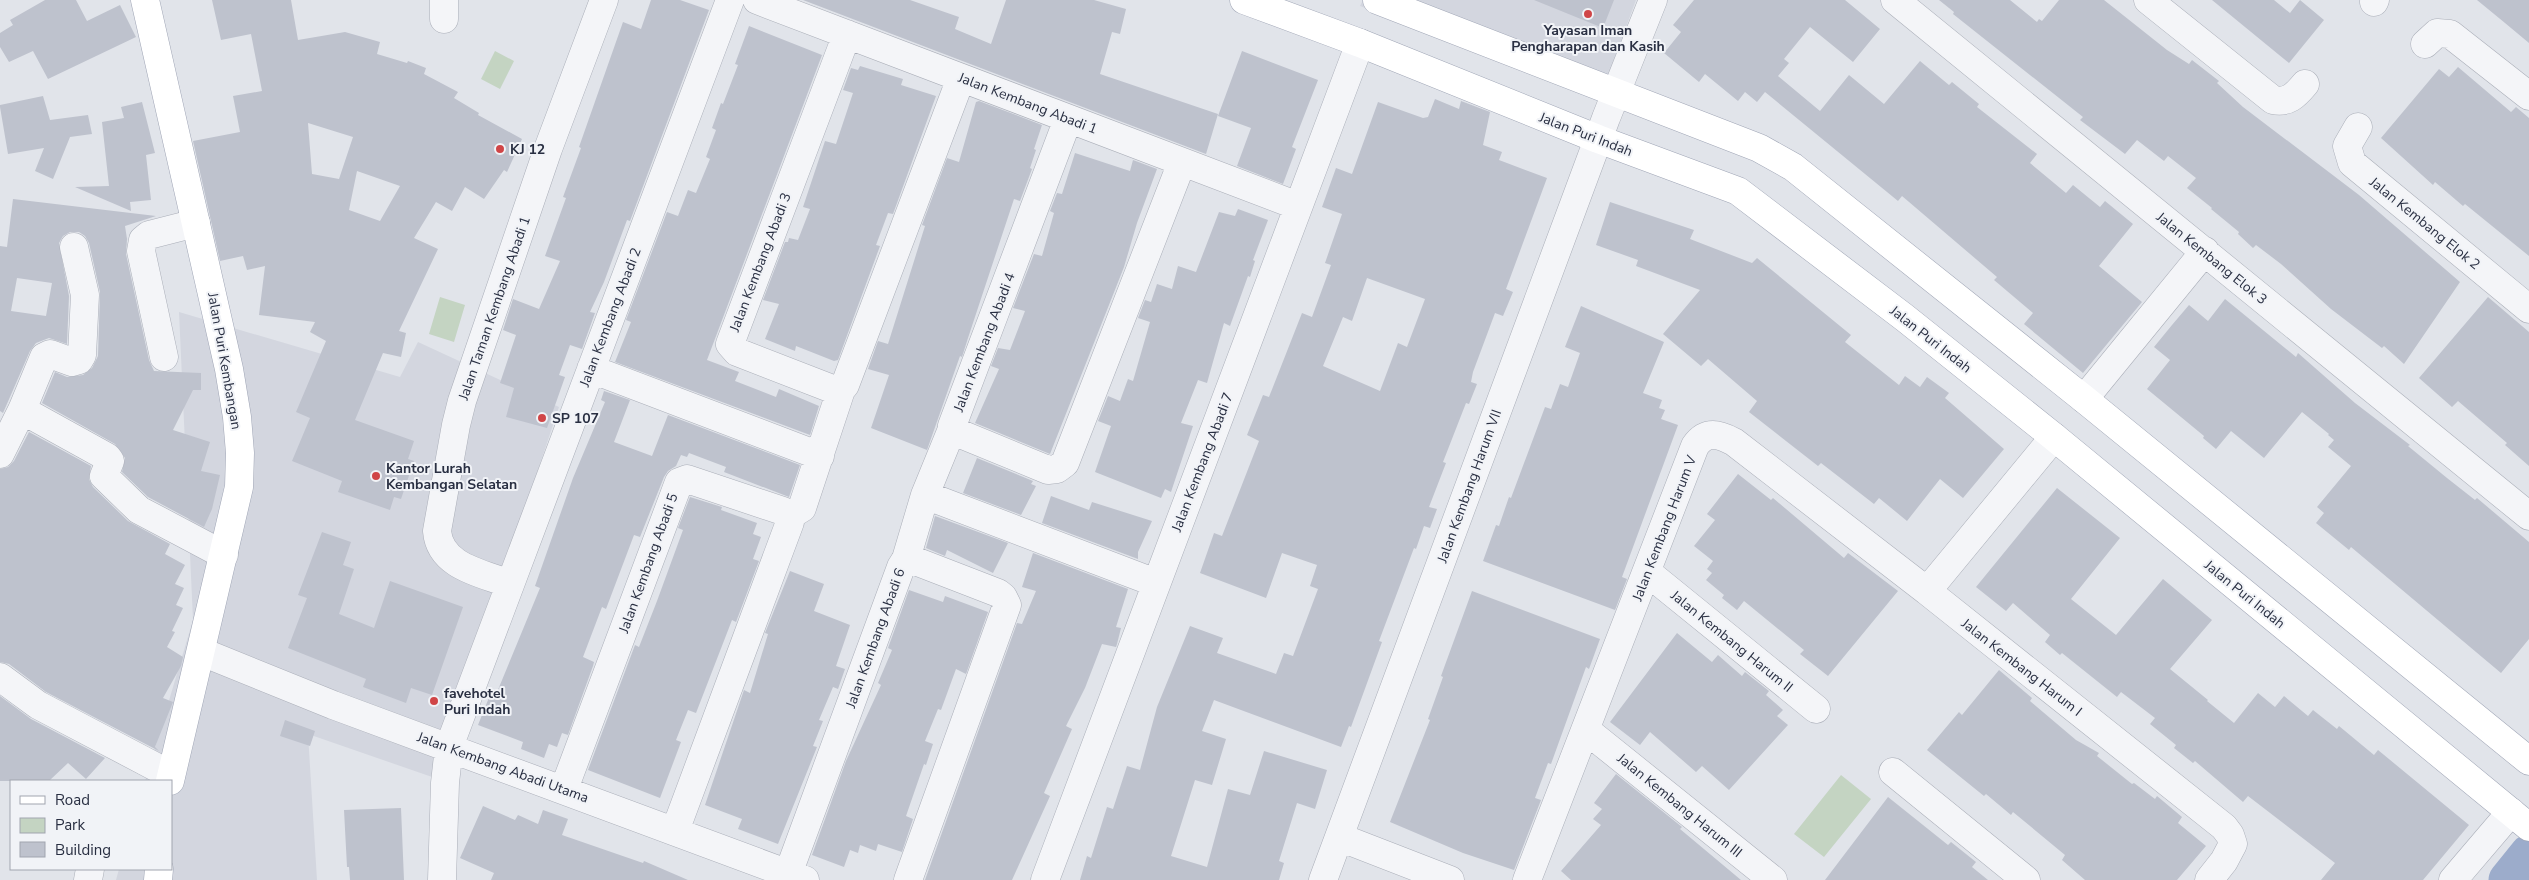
<svg xmlns="http://www.w3.org/2000/svg" width="2529" height="880" viewBox="0 0 2529 880" font-family="'Nunito Sans',sans-serif">
	<style>
		.built { fill: #d3d6df }
		.green { fill: #c4d4c2 }
		.lines { fill: none; stroke-linecap: round; stroke-linejoin: round }
		.river { stroke: #9caccb; stroke-width: 39 }
		.building { fill: #bec2cd; fill-rule: evenodd }
		.minor-casing { stroke: #aaaeb8; stroke-width: 29 }
		.major-casing { stroke: #a0a6b6; stroke-width: 29 }
		.minor { stroke: #f4f5f8; stroke-width: 28 }
		.major { stroke: #fff; stroke-width: 28 }
		.poi-dot { fill: #d04547; stroke: #f1f3f7; stroke-width: 2 }
		.labels { text-anchor: middle; stroke-width: 4; stroke-linejoin: round; paint-order: stroke }
		.poi-label { font-size: 14px; font-weight: bold; fill: #292f42; stroke: #f1f3f7; text-anchor: start }
		.street-label { font-size: 14px; fill: #292f42; stroke: #f1f3f7 }
	</style>
	<rect width="100%" height="100%" fill="#e1e4ea"/>
	<path class="built" d="M1363,0H1636L1601,95L1360,6Z
		M179,312L400,377L418,342L559,407L435,778L308,734L317,880H116L119,869H171V781H145L193,620Z"/>
	<path class="green" d="M495,51L514,61L500,89L481,79Z
		M440,297L465,305L454,342L429,334Z
		M1841,775L1871,799L1824,857L1794,834Z"/>
	<g class="lines">
		<path class="river" d="M2508,880L2529,854"/>
	</g>
	<path class="building" d="M45,0H76L87,21L120,5L136,37L48,79L33,51L9,62L0,47V33L13,25L10,20Z
		M212,0H291L298,40L345,32L380,42L377,54L407,63L408,61L426,68L424,74L458,92L454,98L479,113L478,115L522,139L507,172L504,170L484,199L465,187L452,211L436,202L414,238L438,249L399,331L406,333L401,357L383,353L355,420L414,441L408,459L414,461L401,499L394,497L390,510L338,492L342,481L292,461L310,418L296,412L326,341L310,332L315,322L259,315L265,266L247,270L243,256L220,261L193,141L240,132L233,96L262,91L251,34L221,40ZM308,123L353,137L339,179L312,174ZM357,171L400,186L380,221L349,210Z
		M651,0H680L709,10L630,221L627,220L604,282L590,312L595,313L582,349L570,345L559,375L565,377L547,428L506,417L514,388L500,383L516,335L503,330L513,299L539,309L560,261L545,256L566,198L563,197L581,148L579,147L623,22L641,29Z
		M803,0H910L959,17L955,29L991,44L1006,0H1094L1126,9L1120,34L1112,32L1100,74L1218,114L1206,154Z
		M1534,0H1614L1603,28Z
		M1694,0H1845L1880,29L1853,62L1810,27L1784,59L1789,63L1778,76L1820,111L1849,75L1884,104L1920,61L1949,85L1952,82L1979,104L1977,107L2037,154L2030,163L2066,193L2073,185L2100,207L2105,201L2133,224L2099,266L2142,302L2083,373L2024,324L2033,313L1994,280L1997,277L1902,196L1898,201L1765,92L1757,102L1745,92L1738,101L1705,74L1699,82L1664,53L1681,32L1673,25Z
		M1939,0H2010L2037,22L2039,19L2042,21L2059,0H2104L2167,50L2189,64L2192,60L2219,81L2217,83L2243,107L2359,195L2460,282L2404,364L2384,346L2382,348L2331,309L2281,264L2256,245L2253,248L2238,234L2239,232L2211,209L2212,208L2187,188L2196,178L2168,156L2164,161L2137,140L2125,154L2080,120L2083,117L1953,14L1954,12Z
		M2212,0H2274L2290,13L2300,0L2324,20L2289,63Z
		M2477,0H2529V43L2505,23Z
		M749,26L822,55L707,360L739,372L735,381L776,397L779,389L819,406L810,435L615,362L631,322L626,320L667,212L678,216L688,190L696,193L710,159L706,157L716,130L712,128L721,103L723,104L738,65L735,64Z
		M1242,51L1318,80L1292,147L1296,149L1283,184L1237,166L1251,128L1218,116Z
		M860,66L903,79L901,85L936,96L893,214L888,213L876,245L880,246L838,360L834,361L796,346L795,351L765,339L779,304L763,300L785,242H788L789,238L798,240L810,209L803,207L825,141L836,144L853,93L843,90L851,68L858,70Z
		M2458,67L2511,112L2516,107L2529,118V256L2465,204L2463,206L2435,182L2433,185L2381,138L2439,69L2449,77Z
		M43,96L50,120L88,115L92,134L70,137L53,179L35,171L44,148L8,154L0,107V105Z
		M1435,99L1459,109L1461,101L1490,112L1483,145L1502,152L1499,160L1547,178L1506,289L1513,292L1503,316L1495,313L1473,372L1471,382L1477,384L1469,404L1466,403L1443,462L1446,463L1429,507L1437,509L1430,528L1424,526L1416,549L1414,548L1379,641L1382,642L1351,727L1349,726L1341,747L1214,700L1202,731L1226,739L1212,785L1195,780L1171,856L1207,867L1228,789L1250,795L1264,751L1327,770L1315,809L1297,803L1279,861L1284,863L1279,880H1080L1087,856L1091,858L1107,807L1113,809L1127,766L1140,770L1157,707L1190,626L1223,638L1217,653L1276,674L1284,653L1293,656L1318,589L1310,586L1317,565L1282,553L1266,598L1200,573L1214,533L1222,536L1259,441L1247,435L1263,395L1269,397L1302,313L1312,317L1331,265L1325,263L1342,214L1322,207L1336,168L1352,174L1378,102L1423,118L1428,117ZM1367,278L1425,299L1407,347L1398,343L1380,391L1323,366L1343,317L1352,321Z
		M979,101L1042,125L1034,149L1036,150L1030,168L1032,169L1020,201L1014,199L968,338L962,357L960,356L927,450L871,428L889,375L868,369L878,341L888,344L925,226L922,225L947,158L959,162L976,102Z
		M142,102L155,153L146,155L151,200L130,202L131,211L75,187L109,186L102,122L124,118L121,107Z
		M1075,153L1130,171L1133,160L1157,169L1137,223L1124,267L1050,454L975,423L999,369L991,366L998,348L1010,350L1025,311L1013,308L1034,254L1042,256L1054,213L1050,211L1057,193L1062,194Z
		M13,199L156,216L125,226L127,239L126,254L149,360L154,371L201,373V390H193L173,430L210,442L201,471L220,475L212,509L204,527L148,497L122,472L125,458L115,444L42,403L55,372L67,377L83,375L92,368L98,356L100,292L89,243L85,236L79,232H70L63,236L59,243L69,296L67,344L49,338L36,343L30,351L3,413L0,411V246L7,247ZM17,278L52,283L46,316L11,311Z
		M1610,202L1694,230L1690,239L1752,263L1757,258L1851,335L1845,342L1899,385L1905,376L1920,387L1927,377L1949,393L1945,398L2004,449L1963,498L1940,479L1907,521L1879,498L1874,504L1821,463L1818,466L1749,412L1757,401L1708,359L1701,366L1663,334L1700,290L1636,266L1638,260L1596,245Z
		M1238,209L1268,220L1253,260L1255,261L1250,277L1248,276L1230,326L1224,323L1207,383L1198,380L1181,423L1193,426L1171,492L1165,489L1161,498L1095,472L1111,426L1098,421L1108,396L1120,401L1128,379L1133,381L1150,322L1138,318L1145,300L1151,302L1157,284L1172,289L1178,266L1196,272L1219,212L1235,216Z
		M2488,297L2529,332V466L2505,445L2507,443L2458,401L2452,407L2419,378Z
		M2225,299L2296,357L2298,353L2355,403L2410,445L2408,446L2447,478L2475,500L2477,498L2529,542V639L2501,673L2351,547L2349,550L2316,523L2324,513L2317,507L2351,466L2328,447L2334,440L2328,435L2329,434L2302,412L2264,458L2231,431L2216,449L2203,438L2204,436L2147,389L2170,360L2154,347L2172,325L2189,305L2208,321Z
		M1581,306L1664,342L1643,393L1662,400L1659,408L1665,410L1661,419L1678,425L1622,577L1627,579L1615,610L1483,561L1496,525L1499,526L1509,497L1511,498L1545,407L1551,409L1560,384L1568,387L1580,353L1565,347Z
		M604,391L630,400L614,442L652,456L668,415L800,465L789,497L724,472L726,467L689,453L687,457L681,455L676,466L668,471L664,477L640,537L634,535L606,609L602,607L583,657L594,662L593,666L568,735L562,733L557,747L549,744L544,758L521,749L523,742L478,725L490,695L495,697L540,588L535,586L573,478L605,402L601,400Z
		M29,432L91,466L89,479L93,487L128,521L170,544L165,554L185,565L175,584L184,588L176,605L183,608L172,631L175,632L167,647L183,657L181,666L163,698L173,702L155,747L159,751L46,692L9,664L0,662V469L8,467L14,461Z
		M977,458L1033,481L1031,484L1036,486L1021,515L963,493Z
		M1738,474L1771,500L1773,498L1844,558L1848,553L1898,591L1828,676L1800,654L1804,650L1744,601L1737,610L1722,598L1724,595L1706,580L1712,573L1707,569L1713,561L1694,546L1715,520L1707,514Z
		M2057,488L2120,538L2071,599L2116,635L2163,579L2212,620L2170,669L2208,700L2207,701L2234,723L2258,693L2275,707L2284,696L2308,716L2313,710L2337,729L2339,726L2374,755L2378,750L2469,825L2423,880H2321L2335,863L2248,796L2243,802L2195,761L2193,763L2174,748L2176,745L2150,724L2155,718L2121,692L2117,697L2062,653L2060,655L2045,642L2050,635L2013,603L2006,611L1976,587Z
		M1051,496L1089,510L1092,502L1152,521L1138,552V559L1042,523Z
		M690,497L722,507L721,510L757,523L753,534L761,537L753,559L759,561L736,622L732,620L696,713L688,710L676,740L681,742L660,798L588,770L635,645L639,647L657,601L683,530L678,528Z
		M935,516L1008,543L993,573L947,550L945,556L926,548Z
		M322,532L351,542L343,565L354,569L339,614L374,628L390,581L463,607L432,695L411,688L406,703L363,687L366,679L288,648L307,598L298,595Z
		M1033,553L1128,589L1116,627L1121,628L1117,644L1116,647L1102,644L1085,688L1066,726L1072,729L1044,793L1050,796L1012,880H925L1017,623L1022,624L1036,591L1022,587Z
		M790,571L824,584L814,611L850,625L836,666L845,669L838,689L833,687L819,720L823,721L813,746L817,747L778,844L738,829L742,819L705,805L744,690L750,693L768,634L765,633Z
		M909,590L943,602L945,596L988,612L966,674L956,669L941,710L938,709L925,741L933,744L926,765L924,764L906,816L913,819L902,852L878,844L876,851L860,845L858,853L850,850L844,867L812,855L846,761L881,685L878,683L892,650L888,648Z
		M1472,591L1600,639L1589,669L1586,667L1551,764L1548,763L1535,798L1541,800L1514,870L1463,853L1390,822L1430,720L1428,719L1443,677L1441,676Z
		M1677,633L1712,662L1718,655L1742,676L1745,672L1769,691L1766,695L1783,710L1777,716L1788,725L1729,790L1702,766L1696,772L1650,732L1640,745L1610,722Z
		M1999,670L2032,698L2030,701L2076,740L2099,753L2097,756L2132,784L2134,783L2155,799L2157,796L2182,817L2178,823L2206,846L2177,880H2085L2062,860L2065,855L2013,812L2011,815L1986,794L1984,796L1927,750L1959,712L1962,715Z
		M0,696L31,719L105,758L86,779L68,763L49,781H0Z
		M285,720L315,731L310,746L280,736Z
		M1616,774L1682,827L1680,829L1741,880H1571L1561,871L1601,825L1593,819L1602,809L1594,803Z
		M1888,797L1948,845L1951,842L1976,862L1972,867L1988,880H1825Z
		M483,806L515,820L518,815L538,824L543,810L568,819L562,835L643,863L644,861L688,880H491L494,873L460,858Z
		M401,808L404,880H350L349,867H347L344,810Z"/>
	<g class="lines">
		<defs>
			<path id="minor" d="M757,0L1298,206
				M1895,0L2529,516
				M2148,0L2273,100C2288,103 2295,96 2305,84
				M2374,2L2375,0
				M444,19V0
				M847,34L730,344L737,352L835,390H841L845,385L961,78
				M2425,44L2437,33L2450,34L2529,96
				M1068,119L952,426L958,433L1048,470L1057,469L1065,463L1182,162
				M2358,127L2347,146L2352,163L2529,309
				M164,357L141,251L143,240L149,235L196,223
				M591,369L820,456
				M2084,399L2205,251
				M22,410L107,457L110,461L104,476L139,510L224,555
				M2054,437L1927,591L2224,827L2230,835L2233,844L2224,861L2209,880
				M0,454L22,410L44,357L50,354L72,362L79,360L82,355L85,295L74,247
				M925,495L1156,583
				M789,516L802,508L841,390
				M906,559L925,495L952,429
				M1647,572L1816,709
				M510,584C482,573 440,567 437,531L456,425L462,401L548,149L604,0
				M202,652L333,705L805,880
				M0,677L38,705L171,775
				M1586,730L1773,880
				M1893,772L2026,880
				M564,789L679,482L687,479L783,511L789,516L790,522L675,831
				M1339,837L1450,880
				M788,874L901,567L906,559H910L998,593L1003,597L1007,605L908,880
				M88,880L90,869
				M442,880L445,783L449,747L730,0
				M1045,880L1360,43
				M1323,880L1606,118L1653,0
				M1527,880L1695,446C1706,430 1719,434 1734,442L1927,591
				M2453,880L2511,812"/>
			<path id="major" d="M145,0L229,369L237,417L240,453L239,487L170,781
				M1244,0L1360,43L1598,139L1738,191L1905,318L2054,437L2529,827
				M1377,0L1759,148L1793,167L2084,399L2529,761
				M158,880L159,869"/>
		</defs>
		<use href="#minor" class="minor-casing"/>
		<use href="#major" class="major-casing"/>
		<use href="#minor" class="minor"/>
		<use href="#major" class="major"/>
	</g>
	<g class="poi-dot">
		<circle cx="1588" cy="14" r="5"/>
		<circle cx="500" cy="149" r="5"/>
		<circle cx="542" cy="418" r="5"/>
		<circle cx="376" cy="476" r="5"/>
		<circle cx="434" cy="701" r="5"/>
	</g>
	<g class="labels">
		<g class="poi-label">
			<text x="1588" y="35" text-anchor="middle">Yayasan Iman<tspan x="1588" dy="16">Pengharapan dan Kasih</tspan></text>
			<text x="510" y="154">KJ 12</text>
			<text x="552" y="423">SP 107</text>
			<text x="386" y="473">Kantor Lurah<tspan x="386" dy="16">Kembangan Selatan</tspan></text>
			<text x="444" y="698">favehotel<tspan x="444" dy="16">Puri Indah</tspan></text>
		</g>
		<g class="street-label">
			<text transform="translate(1028 103) rotate(21)" y="5">Jalan Kembang Abadi 1</text>
			<text transform="translate(1586 134) rotate(21)" y="5">Jalan Puri Indah</text>
			<text transform="translate(2425 223) rotate(39)" y="5">Jalan Kembang Elok 2</text>
			<text transform="translate(2212 258) rotate(39)" y="5">Jalan Kembang Elok 3</text>
			<text transform="translate(760 262) rotate(-69)" y="5">Jalan Kembang Abadi 3</text>
			<text transform="translate(494 308) rotate(-71)" y="5">Jalan Taman Kembang Abadi 1</text>
			<text transform="translate(610 317) rotate(-69)" y="5">Jalan Kembang Abadi 2</text>
			<text transform="translate(1931 339) rotate(38)" y="5">Jalan Puri Indah</text>
			<text transform="translate(984 342) rotate(-69)" y="5">Jalan Kembang Abadi 4</text>
			<text transform="translate(225 361) rotate(80)" y="5">Jalan Puri Kembangan</text>
			<text transform="translate(1202 462) rotate(-69)" y="5">Jalan Kembang Abadi 7</text>
			<text transform="translate(1469 486) rotate(-70)" y="5">Jalan Kembang Harum VII</text>
			<text transform="translate(1664 528) rotate(-69)" y="5">Jalan Kembang Harum V</text>
			<text transform="translate(648 563) rotate(-70)" y="5">Jalan Kembang Abadi 5</text>
			<text transform="translate(2245 594) rotate(39)" y="5">Jalan Puri Indah</text>
			<text transform="translate(875 638) rotate(-70)" y="5">Jalan Kembang Abadi 6</text>
			<text transform="translate(1732 641) rotate(39)" y="5">Jalan Kembang Harum II</text>
			<text transform="translate(2022 667) rotate(38)" y="5">Jalan Kembang Harum I</text>
			<text transform="translate(503 767) rotate(20)" y="5">Jalan Kembang Abadi Utama</text>
			<text transform="translate(1680 805) rotate(39)" y="5">Jalan Kembang Harum III</text>
		</g>
	</g>
	<rect x="10" y="780" width="162" height="90" fill="#f1f3f7" stroke="#a1a5af"/>
	<rect x="20" y="796" width="25" height="8" fill="#ffffff" stroke="#a1a5af"/>
	<text x="55" y="805" font-size="15" fill="#292f42">Road</text>
	<rect x="20" y="818" width="25" height="15" fill="#c4d4c2" stroke="#a1a5af"/>
	<text x="55" y="830" font-size="15" fill="#292f42">Park</text>
	<rect x="20" y="842" width="25" height="15" fill="#bec2cd" stroke="#a1a5af"/>
	<text x="55" y="855" font-size="15" fill="#292f42">Building</text>
</svg>
